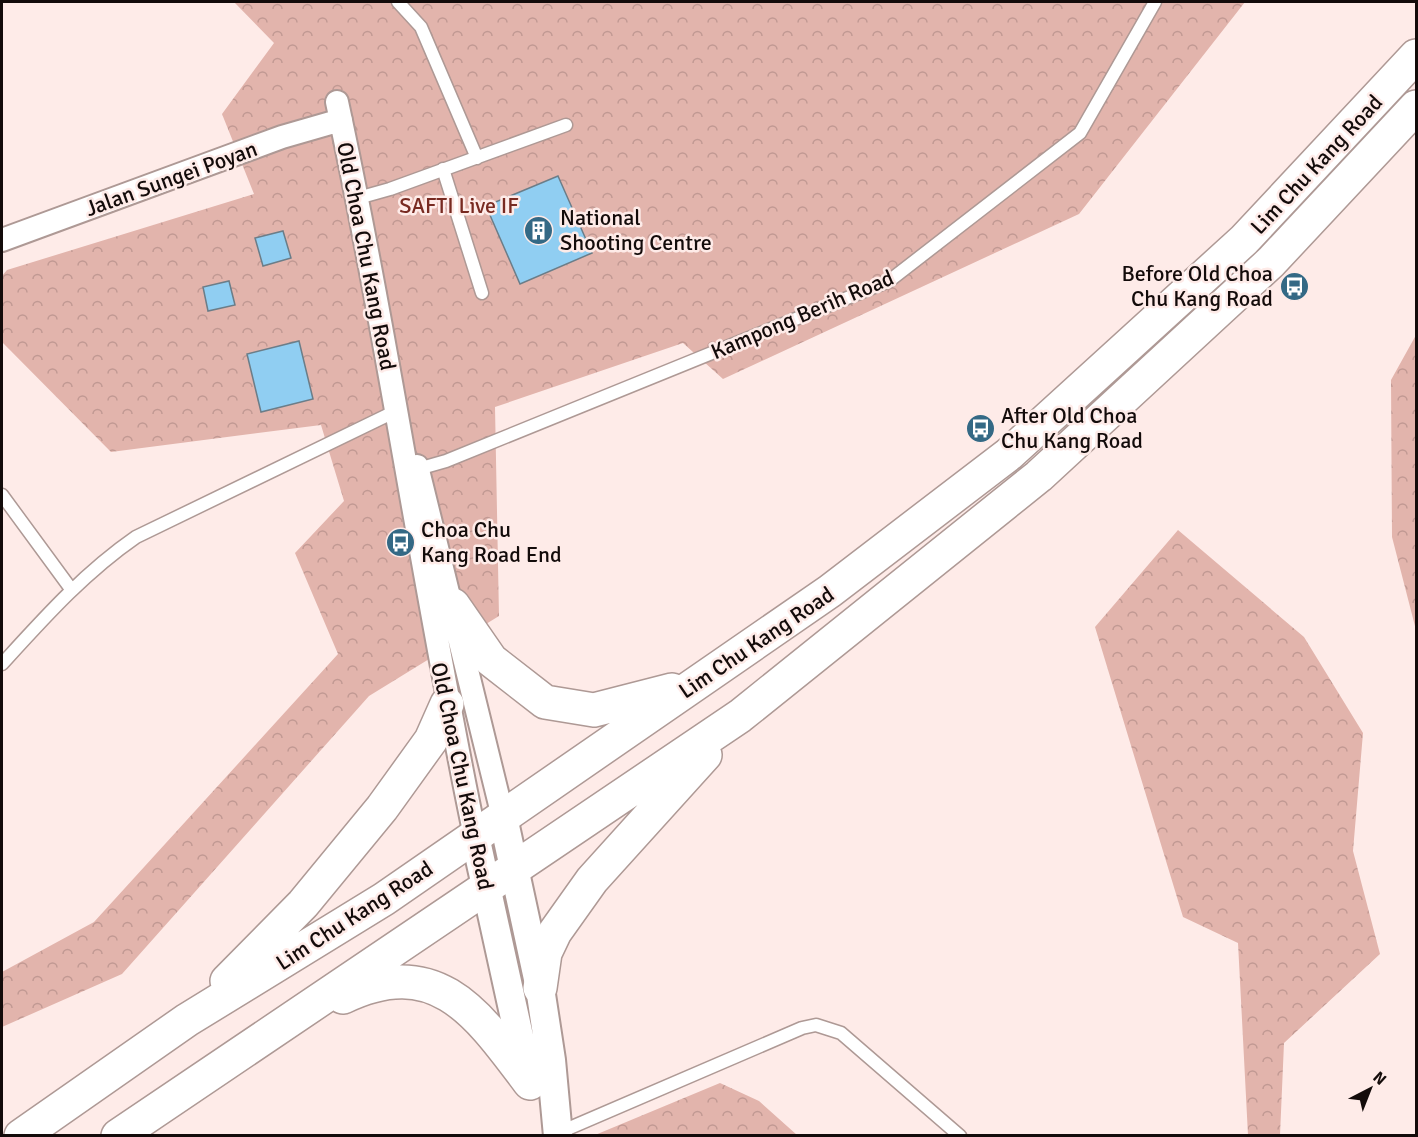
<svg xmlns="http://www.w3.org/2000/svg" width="1418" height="1137" viewBox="0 0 1418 1137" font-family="Signika,sans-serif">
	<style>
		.forest { fill: url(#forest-crowns) }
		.building { fill: #90cef2; stroke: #6b7d88; stroke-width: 1.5 }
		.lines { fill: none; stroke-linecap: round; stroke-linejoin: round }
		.service-casing { stroke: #ae9995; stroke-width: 15 }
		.minor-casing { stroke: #ae9995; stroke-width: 26 }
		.tertiary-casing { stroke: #ae9995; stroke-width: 32 }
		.primary-casing { stroke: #ae9995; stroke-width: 36 }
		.service { stroke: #fff; stroke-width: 12 }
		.minor { stroke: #fff; stroke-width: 22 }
		.tertiary { stroke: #fff; stroke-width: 28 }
		.primary { stroke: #fff; stroke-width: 33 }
		.labels { text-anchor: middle; stroke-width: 5; stroke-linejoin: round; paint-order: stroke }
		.street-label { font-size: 22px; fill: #130b0a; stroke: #feebe8 }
		.park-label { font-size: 22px; fill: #782a21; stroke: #feebe8 }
		.poi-label { font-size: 22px; fill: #130b0a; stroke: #feebe8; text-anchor: start }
	</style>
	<defs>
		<pattern id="forest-crowns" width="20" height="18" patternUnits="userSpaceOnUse" patternTransform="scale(1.5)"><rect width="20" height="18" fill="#e2b4ac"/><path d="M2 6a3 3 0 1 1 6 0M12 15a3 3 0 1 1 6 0" fill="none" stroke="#c19993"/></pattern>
	</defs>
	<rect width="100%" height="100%" fill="#feebe8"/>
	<path class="forest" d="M234,2H1245L1079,214L723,379L683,343L495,407L499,616L369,696L122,974L2,1027V972L94,922L338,654L295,553L344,501L321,425L111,452L2,342V276L7,270L254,194L222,114L274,43Z
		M1416,335V630L1392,537L1391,380Z
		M1178,530L1304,637L1363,733L1353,851L1380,954L1284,1043L1280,1135H1248L1238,943L1183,917L1095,627Z
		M720,1083L759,1101L797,1135H595Z"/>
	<path class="building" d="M558,176L592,253L520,284L486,206Z
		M283,231L291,258L263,266L255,238Z
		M229,281L235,305L208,311L203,287Z
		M299,341L313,399L261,412L247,354Z"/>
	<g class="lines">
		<defs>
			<path id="service" d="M398,2L421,27L477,158
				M443,169L482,293
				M358,198L390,189L566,125
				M418,469L446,461L889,281L1080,133L1155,2
				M2,495L71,589
				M2,664C44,618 84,573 136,537L396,411
				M558,1133L802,1028L816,1025L841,1033L960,1136"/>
			<path id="minor" d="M337,102C389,345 424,592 475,836
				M2,240L282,137L341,120
				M417,466L503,817"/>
			<path id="tertiary" d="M503,817L540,988L551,1060L558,1136
				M475,836L529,1082"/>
			<path id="primary" d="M453,605L491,660L545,702L594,710L672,690
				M227,981L303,904L382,808L431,740L447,704
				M540,988L545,953L555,932L592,880L705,755
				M343,997C437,952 478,1014 530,1083
				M21,1136L187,1020L384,899L830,591L1009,454L1244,240L1416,56
				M118,1136L740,716L1039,476L1271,262L1416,107"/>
		</defs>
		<use href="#service" class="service-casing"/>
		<use href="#minor" class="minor-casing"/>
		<use href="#tertiary" class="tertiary-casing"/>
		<use href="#primary" class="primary-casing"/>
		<use href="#service" class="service"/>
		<use href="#minor" class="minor"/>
		<use href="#tertiary" class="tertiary"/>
		<use href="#primary" class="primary"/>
	</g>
	<defs>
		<symbol id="building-disc" viewBox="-11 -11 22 22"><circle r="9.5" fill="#346985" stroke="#feebe8"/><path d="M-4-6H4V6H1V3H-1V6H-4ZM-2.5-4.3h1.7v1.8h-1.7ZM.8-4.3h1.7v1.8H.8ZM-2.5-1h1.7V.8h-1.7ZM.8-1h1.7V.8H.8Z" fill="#fff"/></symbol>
		<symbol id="bus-disc" viewBox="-11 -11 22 22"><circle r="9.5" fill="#346985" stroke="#feebe8"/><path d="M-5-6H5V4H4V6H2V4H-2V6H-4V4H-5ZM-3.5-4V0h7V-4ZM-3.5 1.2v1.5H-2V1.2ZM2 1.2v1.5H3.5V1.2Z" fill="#fff"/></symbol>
	</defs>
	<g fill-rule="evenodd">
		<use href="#building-disc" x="522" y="214" width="33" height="33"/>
		<use href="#bus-disc" x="1278" y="270" width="33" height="33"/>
		<use href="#bus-disc" x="964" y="412" width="33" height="33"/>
		<use href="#bus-disc" x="384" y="526" width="33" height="33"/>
	</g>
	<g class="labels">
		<g class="street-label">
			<text transform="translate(1316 164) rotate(-47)" y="8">Lim Chu Kang Road</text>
			<text transform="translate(171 178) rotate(-20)" y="8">Jalan Sungei Poyan</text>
			<text transform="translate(367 256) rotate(79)" y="8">Old Choa Chu Kang Road</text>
			<text transform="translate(802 314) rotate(-23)" y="8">Kampong Berih Road</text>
			<text transform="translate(756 642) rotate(-34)" y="8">Lim Chu Kang Road</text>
			<text transform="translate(463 776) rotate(78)" y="8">Old Choa Chu Kang Road</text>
			<text transform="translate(354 915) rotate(-33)" y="8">Lim Chu Kang Road</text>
		</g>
		<g class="park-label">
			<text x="459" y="213">SAFTI Live IF</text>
		</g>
		<g class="poi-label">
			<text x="560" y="225">National<tspan x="560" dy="25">Shooting Centre</tspan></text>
			<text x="1273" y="281" text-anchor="end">Before Old Choa<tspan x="1273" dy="25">Chu Kang Road</tspan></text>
			<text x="1001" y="423">After Old Choa<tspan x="1001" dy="25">Chu Kang Road</tspan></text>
			<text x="421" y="537">Choa Chu<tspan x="421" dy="25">Kang Road End</tspan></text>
		</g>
	</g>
	<rect width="1418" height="1137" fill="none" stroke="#130b0a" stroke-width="6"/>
	<g transform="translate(1370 1089) rotate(42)" stroke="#feebe8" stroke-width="4.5" paint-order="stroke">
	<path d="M0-4.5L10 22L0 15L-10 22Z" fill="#130b0a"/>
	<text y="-9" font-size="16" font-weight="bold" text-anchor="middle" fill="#130b0a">N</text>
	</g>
</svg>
